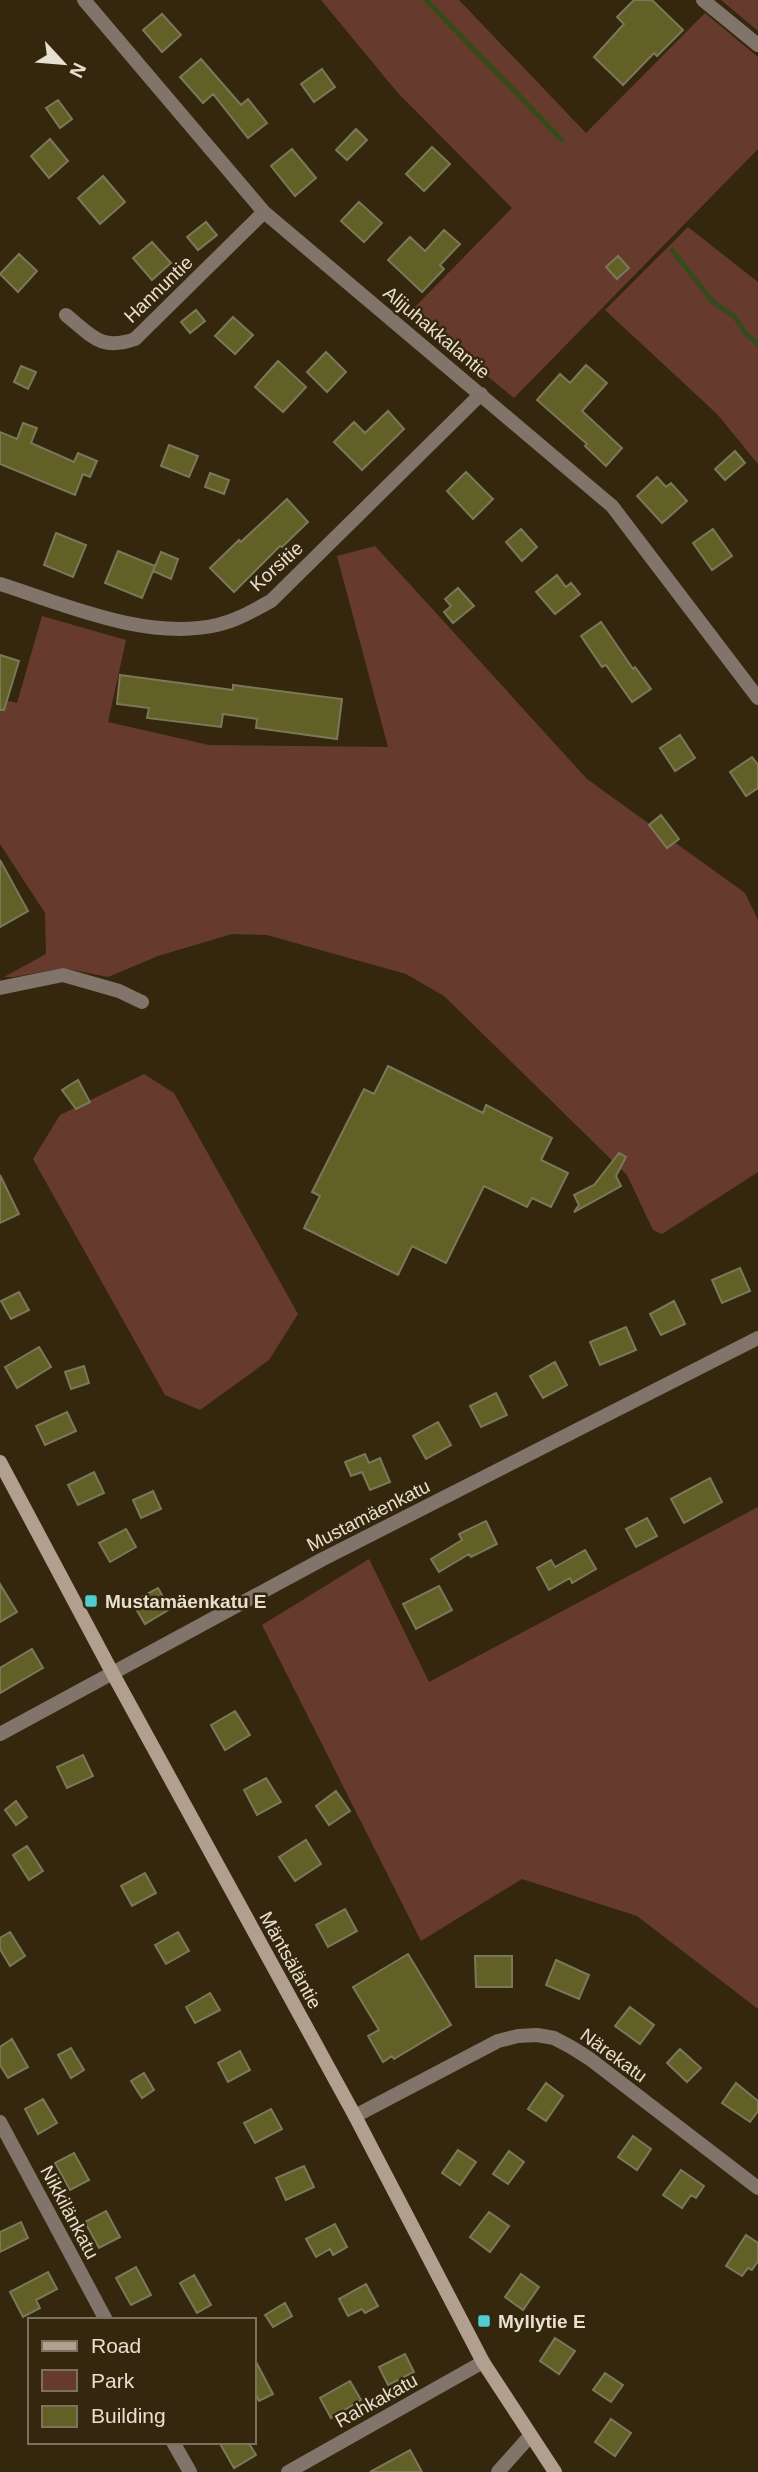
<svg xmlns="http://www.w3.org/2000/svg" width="758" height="2472" viewBox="0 0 758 2472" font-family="Helvetica,sans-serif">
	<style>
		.green { fill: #663b2d }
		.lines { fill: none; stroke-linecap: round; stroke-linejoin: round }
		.stream { stroke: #354b1b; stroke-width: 5 }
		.building { fill: #626026; stroke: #79795a; stroke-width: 2 }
		.street { stroke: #80746b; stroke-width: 14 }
		.secondary { stroke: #b19f90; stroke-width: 14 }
		.poi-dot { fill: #51ccd1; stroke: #34270d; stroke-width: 2.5 }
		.labels { text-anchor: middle; stroke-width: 5; stroke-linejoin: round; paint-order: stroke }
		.street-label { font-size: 19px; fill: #e7dfcf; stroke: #34270d }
		.poi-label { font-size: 19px; font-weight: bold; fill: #e7dfcf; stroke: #34270d; text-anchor: start }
	</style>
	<rect width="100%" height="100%" fill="#34270d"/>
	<path class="green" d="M321,0H459L586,133L705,13L758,57V149L514,398L410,312L512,208L397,92Z
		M721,0H758V31Z
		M688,227L758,282V464L717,414L605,310Z
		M375,546L587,779L745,893L758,920V1172L662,1234L653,1230L627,1175L444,996L406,974L267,935L232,934L158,956L108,977L63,968L14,977H4L46,954L45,913L0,844V699L17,703L42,616L126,640L108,722L209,745L388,747L337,556Z
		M144,1074L174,1093L298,1314L269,1360L200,1410L165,1395L33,1159L60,1115Z
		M758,1507V2009L637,1916L522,1879L421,1941L262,1625L369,1559L429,1682Z"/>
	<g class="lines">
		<path class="stream" d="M426,0L562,140
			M672,250L713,302L735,317L745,333L758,344"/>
	</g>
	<path class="building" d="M634,0H652L683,30L657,56L654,53L623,85L594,57L624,24L617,17Z
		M162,14L181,35L162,52L143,30Z
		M201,59L241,105L248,99L267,123L248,138L213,94L203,103L180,77Z
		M322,69L335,87L314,102L301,84Z
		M58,100L72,119L60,128L46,108Z
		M356,129L367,140L347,160L336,150Z
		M50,139L68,161L49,178L31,156Z
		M432,147L450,164L424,191L406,174Z
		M292,149L316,178L295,196L271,166Z
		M103,176L125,202L100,224L78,198Z
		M359,202L382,223L364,242L341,221Z
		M206,222L217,235L198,250L187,237Z
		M444,230L460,244L440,265L444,269L422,292L388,260L410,237L425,251Z
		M152,242L171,263L152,280L133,258Z
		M19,254L37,271L18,292L0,274Z
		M618,256L629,268L617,279L606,267Z
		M196,310L205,321L190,333L181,322Z
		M233,317L253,335L235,354L215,336Z
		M326,352L346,372L327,392L307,372Z
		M278,361L306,387L283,412L255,387Z
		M586,365L607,383L582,411L622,448L606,466L585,446L587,444L537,400L560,374L570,383Z
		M21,366L36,372L28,389L14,382Z
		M388,411L404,429L362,470L334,442L354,422L365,433Z
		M23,423L37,428L31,443L74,462L78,453L97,461L90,477L83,474L75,495L0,464V432L17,439Z
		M169,445L198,456L189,477L161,466Z
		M735,451L745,463L725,480L715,469Z
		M466,472L493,499L473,519L447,491Z
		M210,473L229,480L224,494L205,487Z
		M657,477L666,487L671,483L687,501L662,523L637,496Z
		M287,499L308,522L282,547L280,546L234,592L210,568L239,540L241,542Z
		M521,529L537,547L522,561L506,542Z
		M713,529L732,556L712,570L693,543Z
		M56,533L86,545L73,577L44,565Z
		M118,551L155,566L142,598L105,583Z
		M161,552L178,559L171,579L153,571Z
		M557,575L566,587L571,583L580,594L555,614L536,592Z
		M458,588L474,606L453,623L444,612L451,606L445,599Z
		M601,622L633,669L635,667L651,689L632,702L606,665L602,667L581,636Z
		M0,655L19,661L4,710H0Z
		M120,675L233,690V685L342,699L337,739L256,728L257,719L223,714L221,727L147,718L149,708L117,704Z
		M680,735L695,758L675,771L660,748Z
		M752,757L758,765V788L746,796L730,772Z
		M661,815L679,839L667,848L649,825Z
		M0,860L28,911L0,927Z
		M388,1066L483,1113L486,1105L552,1138L541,1160L568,1173L551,1207L532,1198L527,1207L484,1186L446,1263L412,1246L398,1275L304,1228L320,1196L312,1192L364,1089L374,1094Z
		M78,1080L90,1102L76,1109L62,1090Z
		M619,1153L626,1157L616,1176L621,1186L574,1212L579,1205L574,1195L594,1185Z
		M0,1175L19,1214L0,1223Z
		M740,1268L750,1291L722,1303L712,1280Z
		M19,1292L29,1310L11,1319L1,1301Z
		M674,1301L685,1324L661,1335L650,1314Z
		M626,1327L636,1350L600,1365L590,1342Z
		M39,1347L51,1367L17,1388L5,1367Z
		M555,1362L567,1385L543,1398L530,1376Z
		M84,1366L89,1383L71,1389L65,1372Z
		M496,1393L507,1415L481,1427L470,1406Z
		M67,1412L76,1431L45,1445L36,1426Z
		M438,1422L451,1445L426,1459L413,1436Z
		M365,1454L369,1463L380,1458L390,1482L370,1490L362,1472L351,1476L345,1462Z
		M94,1472L104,1493L78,1505L68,1485Z
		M710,1478L722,1502L684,1523L671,1499Z
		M153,1491L161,1509L141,1518L133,1500Z
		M647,1518L657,1536L636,1547L626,1529Z
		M486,1521L497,1544L471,1557L469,1554L439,1572L431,1559L462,1540L459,1534Z
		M126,1529L136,1547L110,1562L99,1543Z
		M585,1550L596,1569L572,1583L570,1578L549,1590L537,1568L551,1560L555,1567Z
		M0,1584L17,1612L0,1622Z
		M439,1586L452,1610L416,1629L403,1604Z
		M158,1588L170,1609L145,1624L132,1602Z
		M32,1649L43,1668L0,1693V1668Z
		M235,1711L250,1735L225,1750L211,1725Z
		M83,1755L93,1776L67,1788L57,1767Z
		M266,1778L281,1802L257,1815L244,1790Z
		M336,1791L350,1811L329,1825L316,1806Z
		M16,1801L27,1817L16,1825L5,1810Z
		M306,1840L321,1864L295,1881L279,1857Z
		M27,1846L43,1871L29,1880L13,1855Z
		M145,1873L156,1893L132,1906L121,1886Z
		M345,1909L357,1931L328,1947L316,1925Z
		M10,1932L25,1956L10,1966L0,1949V1938Z
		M178,1932L189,1951L166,1964L155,1945Z
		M408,1954L451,2025L394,2059L392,2056L383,2062L368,2036L379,2030L353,1987Z
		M475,1956H512V1987H476Z
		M556,1960L589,1975L579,1999L546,1985Z
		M210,1993L220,2010L195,2023L186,2007Z
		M630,2007L654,2025L640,2044L615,2026Z
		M12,2039L28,2067L8,2078L0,2065V2047Z
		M71,2048L84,2070L71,2078L58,2055Z
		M680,2049L701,2068L687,2082L667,2063Z
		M240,2051L250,2070L228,2082L218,2063Z
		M144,2073L154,2090L142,2098L131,2081Z
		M546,2083L563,2096L546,2121L528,2109Z
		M736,2083L758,2101V2111L750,2122L722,2103Z
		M43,2099L57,2123L38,2134L25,2109Z
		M271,2109L282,2129L255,2143L244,2123Z
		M633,2136L651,2149L637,2170L618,2157Z
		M458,2150L476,2162L460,2185L442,2173Z
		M509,2151L524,2162L508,2184L493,2174Z
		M74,2153L89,2180L70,2190L55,2163Z
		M304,2166L314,2187L286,2200L276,2178Z
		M681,2170L704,2186L696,2198L691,2195L682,2208L663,2195Z
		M106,2211L120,2237L99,2248L85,2222Z
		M489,2212L509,2226L490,2252L470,2237Z
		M21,2222L28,2238L0,2252V2232Z
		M335,2224L347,2247L333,2255L330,2249L316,2257L306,2239Z
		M746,2235L758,2243V2261L752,2270L748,2268L742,2276L726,2266Z
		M136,2267L151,2295L131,2305L116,2278Z
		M48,2272L57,2289L36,2300L40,2308L23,2317L10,2292Z
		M521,2274L539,2287L523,2310L505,2297Z
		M194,2275L211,2305L197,2313L180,2283Z
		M366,2284L378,2306L365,2313L362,2309L348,2316L339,2299Z
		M285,2303L292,2316L273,2327L265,2315Z
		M555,2338L575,2351L559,2374L540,2361Z
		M405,2354L414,2372L388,2385L379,2367Z
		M254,2358L273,2394L259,2401L254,2391Z
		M605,2373L623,2385L611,2402L593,2390Z
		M350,2381L361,2400L331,2418L320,2398Z
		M611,2419L631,2433L615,2456L595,2442Z
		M219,2442H248L256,2455L234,2468Z
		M410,2450L422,2472H370Z"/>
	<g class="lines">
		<path class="street" d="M84,0L264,212L612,506L758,698
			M703,0L758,45
			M66,315C92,336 101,351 135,339L264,212
			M0,584C66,605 147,641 217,625C236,621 254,610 271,601L481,394
			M0,988L63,975L119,991L142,1002
			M0,1734L323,1559L758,1338
			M355,2116L498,2041L518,2036L537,2035L554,2038L571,2047L590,2059L758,2188
			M0,2122L106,2320
			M173,2442L190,2472
			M288,2472L483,2362
			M498,2472L530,2436"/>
		<path class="secondary" d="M0,1462L113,1674L355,2116L483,2362L555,2472"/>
	</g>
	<g class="poi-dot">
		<rect x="84" y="1594" width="14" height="14" rx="3.5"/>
		<rect x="477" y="2314" width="14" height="14" rx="3.5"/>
	</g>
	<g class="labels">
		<g class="street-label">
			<text transform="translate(158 289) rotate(-44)" y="7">Hannuntie</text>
			<text transform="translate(437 332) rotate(40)" y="7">Alijuhakkalantie</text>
			<text transform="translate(276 566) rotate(-42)" y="7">Korsitie</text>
			<text transform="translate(368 1515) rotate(-27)" y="7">Mustamäenkatu</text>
			<text transform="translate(291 1960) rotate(61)" y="7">Mäntsäläntie</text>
			<text transform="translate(614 2055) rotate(36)" y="7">Närekatu</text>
			<text transform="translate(70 2212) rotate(62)" y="7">Nikkilänkatu</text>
			<text transform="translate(376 2400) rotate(-29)" y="7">Rahkakatu</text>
		</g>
		<g class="poi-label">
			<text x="105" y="1608">Mustamäenkatu E</text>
			<text x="498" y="2328">Myllytie E</text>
		</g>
	</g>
	<rect x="28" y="2318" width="228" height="126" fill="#34270d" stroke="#7c715b" stroke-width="2"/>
	<rect x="42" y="2341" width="35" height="10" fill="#b19f90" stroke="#7c715b" stroke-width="2"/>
	<text x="91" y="2353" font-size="21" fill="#e7dfcf">Road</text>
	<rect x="42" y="2370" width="35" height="21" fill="#663b2d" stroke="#7c715b" stroke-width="2"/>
	<text x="91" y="2388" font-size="21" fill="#e7dfcf">Park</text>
	<rect x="42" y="2406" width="35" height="21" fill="#626026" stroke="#7c715b" stroke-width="2"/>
	<text x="91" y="2423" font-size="21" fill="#e7dfcf">Building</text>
	<g transform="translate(63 63) rotate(116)" stroke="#34270d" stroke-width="5" paint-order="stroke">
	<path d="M0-5L12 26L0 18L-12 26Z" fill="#e7dfcf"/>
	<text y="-10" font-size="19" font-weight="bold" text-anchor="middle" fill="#e7dfcf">N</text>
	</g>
</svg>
